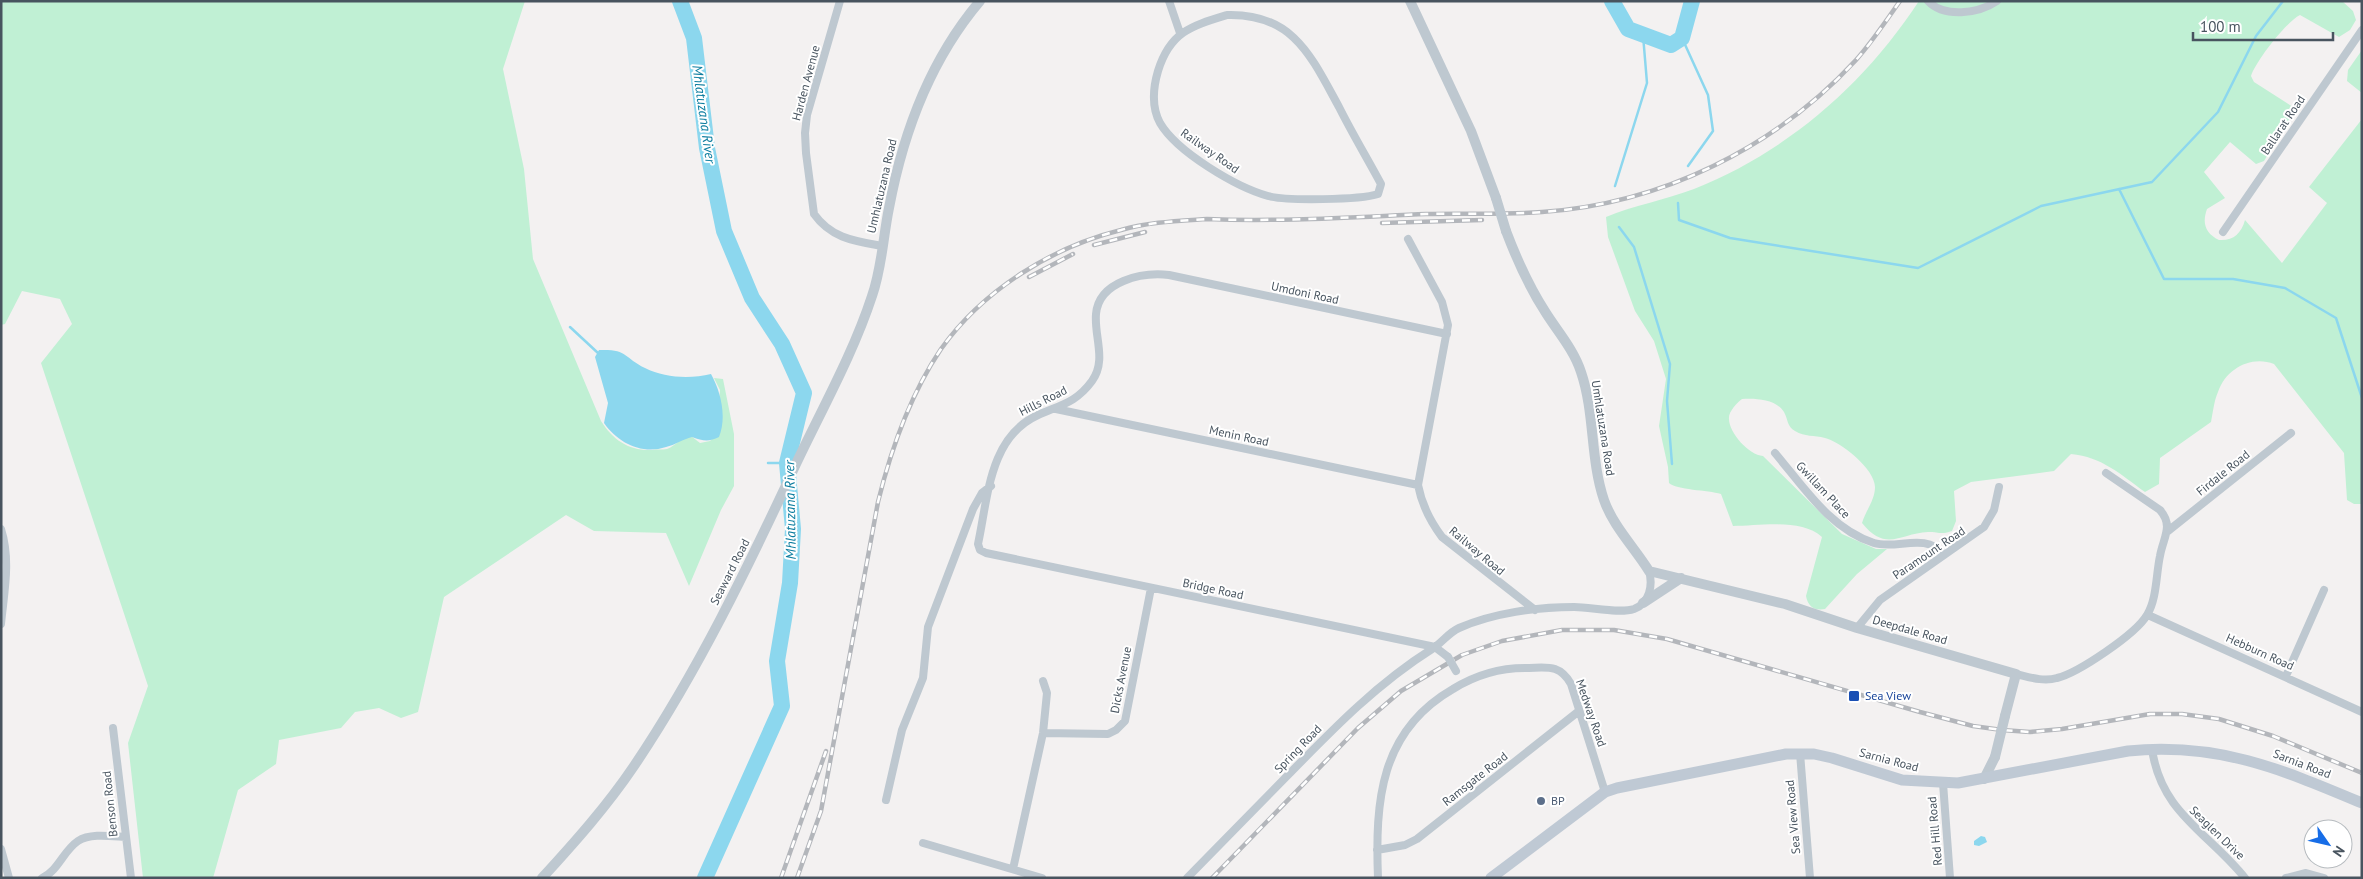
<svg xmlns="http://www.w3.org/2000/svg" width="2363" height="879" viewBox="0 0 2363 879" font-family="'PT Sans',sans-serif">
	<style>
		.green { fill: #c0f0d4 }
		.water { fill: #8cd7ee }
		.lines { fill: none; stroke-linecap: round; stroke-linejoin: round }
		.stream { stroke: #8cd7ee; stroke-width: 2.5 }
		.river { stroke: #8cd7ee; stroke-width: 16 }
		.minor { stroke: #bec8d0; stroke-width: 8 }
		.tertiary { stroke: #bec8d0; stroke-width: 10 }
		.secondary { stroke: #bfc9d4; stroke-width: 11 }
		.rail-casing { stroke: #b3b6bb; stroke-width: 4.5 }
		.rail { stroke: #fff; stroke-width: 2.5; stroke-dasharray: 8; stroke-linecap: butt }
		.minor-bridge { stroke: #bec8d0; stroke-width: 8 }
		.tertiary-bridge { stroke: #bec8d0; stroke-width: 10 }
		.transit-dot { fill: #1a4fb4; stroke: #fff; stroke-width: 2 }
		.service-dot { fill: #5c6f8a; stroke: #fff; stroke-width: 2 }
		.labels { text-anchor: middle; stroke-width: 4; stroke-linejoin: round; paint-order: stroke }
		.street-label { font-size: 12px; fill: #48545f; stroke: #fff }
		.transit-label { font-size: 12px; fill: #164399; stroke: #fff; text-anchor: start }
		.service-label { font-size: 12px; fill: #4e5e75; stroke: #fff; text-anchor: start }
		.water-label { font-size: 14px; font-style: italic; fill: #0c7d9f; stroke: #fff }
	</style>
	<rect width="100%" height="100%" fill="#f3f1f1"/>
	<path class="green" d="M1,1H525L503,69L524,169L533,259L601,421C613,440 629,451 652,450C656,449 663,450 667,449C677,445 679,438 691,436L700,443L710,441L717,433L720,390L714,378L723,379L734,434V486L721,510L689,586L666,533L594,531L566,515L444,597L418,712L401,718L379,708L355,712L341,728L279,740L276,764L238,790L213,878H143L128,743L148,686L41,363L72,324L60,299L22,291L5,324L1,325Z
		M1919,1H2342L2353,11L2356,20L2350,30L2339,37L2300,15C2286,22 2256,61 2251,76L2254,82L2293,107V114L2264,161L2256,164L2230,142L2204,172L2225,198L2207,209C2202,223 2205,233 2219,240C2233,241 2241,234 2245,220L2282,263L2327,203L2309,187L2362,119V504H2354L2347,500L2344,453L2274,364C2252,355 2226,368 2218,392C2214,401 2213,412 2211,422L2160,458L2159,484L2145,492C2120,474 2102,457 2071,454L2054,471L1971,482L1954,491L1956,521L1952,531C1940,535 1940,532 1928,532C1901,533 1886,553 1862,523C1866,510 1875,500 1875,487C1875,469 1841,442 1825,438C1814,435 1805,437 1795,431C1787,427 1788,419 1784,412C1776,399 1755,398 1742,399C1737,403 1728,412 1729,419C1729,433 1749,455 1763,456L1842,534L1876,549H1887L1857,574L1825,609C1815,611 1808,607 1806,596L1822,537C1801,518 1760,526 1733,526L1721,494C1708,490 1676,490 1669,483L1668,467L1659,426L1666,379L1654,341L1635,311L1608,237L1606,217C1635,205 1665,200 1694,189C1788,151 1863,86 1919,1Z
		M2362,50V93L2347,81L2348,70Z"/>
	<path class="water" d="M599,350C628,349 623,357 645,368C665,378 690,379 711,374C721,392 727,417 719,437C709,442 703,441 692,437C683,439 675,445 666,447C642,455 618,443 604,423L608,403L595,357Z
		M1981,836L1985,837L1987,842L1979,846L1974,845V841Z"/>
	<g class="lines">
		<path class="stream" d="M1682,38L1708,95L1713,131L1688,166
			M1615,186L1647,83L1643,35
			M2119,189L2164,279H2233L2285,288L2336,318L2362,398
			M1678,203L1679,220L1730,238L1918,268L2041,206L2152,182L2218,112L2256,36L2283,1
			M1619,227L1634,247L1670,364L1667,401L1672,464
			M570,327L598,353
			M768,463H787"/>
		<path class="river" d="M680,1L694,38L707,148L724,231L752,298L782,344L804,393L787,463L793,529L790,583L777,661L782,706L705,878
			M1612,1L1628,29L1671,45L1682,38L1692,1"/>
		<path class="minor" d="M840,1L807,115L805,133L806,153L814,214C831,238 854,241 882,246
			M1169,1L1180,33
			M1928,1C1944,18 1978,14 1997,1
			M1227,15C1293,13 1311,56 1339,107C1352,133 1367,158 1381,184L1378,194C1360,200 1286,201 1268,196C1236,187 1177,152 1160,123C1151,106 1153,88 1158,71C1170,32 1191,26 1227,15Z
			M2223,232L2362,30
			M1408,239L1442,302L1448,325L1418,485C1422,506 1430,521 1442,537L1535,610
			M1447,334L1169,275C1142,272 1099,281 1096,314C1094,337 1107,360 1092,381C1076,403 1060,405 1038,415C989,437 988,498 978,544L980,550L986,553L1435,647L1448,657
			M1056,409L1418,485
			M1775,453C1803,486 1830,529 1874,543C1897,550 1925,532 1943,554
			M1,529C11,561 4,592 1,624
			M2168,531L2291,433
			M2148,615L2362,712
			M1857,628L1880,600L1984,527L1994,510L1999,487
			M2016,674C2029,677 2043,682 2057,678C2078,673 2136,634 2147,615C2157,599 2156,574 2160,556C2163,538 2174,526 2160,510L2106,473
			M2286,676L2324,590
			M113,728L131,878
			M1043,733L1108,734L1116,730L1125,721L1151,588
			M2152,749C2161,813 2208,832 2245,878
			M1800,753L1810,878
			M1943,783L1950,878
			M886,800L902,730L923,678L928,627L973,509L982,493L991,486
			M923,843L1042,878
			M1,849L9,878
			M1377,850L1405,845L1417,839L1579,711
			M1013,869L1043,733L1047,693L1043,681
			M42,878C59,870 63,851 78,841C90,833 110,836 125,837
			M1187,878C1221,843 1256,808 1290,773C1335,727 1378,683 1432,649C1442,643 1448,633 1459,628C1493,613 1537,607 1574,607C1591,607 1619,614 1634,609C1650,603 1653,585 1649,571
			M1378,878C1375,801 1380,731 1453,689C1474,676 1500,668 1525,668C1546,668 1559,663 1571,684L1605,792
			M2286,878L2306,873L2324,878"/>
		<path class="tertiary" d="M1410,1L1471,131L1496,198
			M1506,231C1517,260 1529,287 1546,313C1558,332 1574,350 1581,372C1595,413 1590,459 1604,500C1613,526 1634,547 1649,571L1785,604L1857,628L2016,674L2005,716
			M1643,603L1681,578
			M1984,779L1995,757
			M542,878C575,842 607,806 634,766C698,671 748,567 796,464C822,409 853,354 872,296C882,268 883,237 889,208C903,133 930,60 980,1"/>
		<path class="secondary" d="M1491,878L1605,792L1617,788L1786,754H1814L1832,758L1902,780L1958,783L2128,751C2218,742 2281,769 2362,803"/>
		<defs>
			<path id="rail" d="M1382,223L1482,220
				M1094,245L1145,232
				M1029,277L1073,254
				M781,878L826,751
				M797,878L821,811L878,502C891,449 910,395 941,349C983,290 1052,247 1121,230C1149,222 1178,221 1207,219C1280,222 1354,217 1426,214C1465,213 1503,215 1542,212C1661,204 1775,148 1856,60C1872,42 1886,21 1900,1
				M1212,878L1358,728L1401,691L1462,655L1502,641L1562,630H1614L1667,639L1920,712L1973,726L2002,730L2030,732L2062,729L2150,714H2182L2219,719L2273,736L2362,773"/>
		</defs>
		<use href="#rail" class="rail-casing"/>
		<use href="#rail" class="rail"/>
		<path class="minor-bridge" d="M1448,657L1456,671"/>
		<path class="tertiary-bridge" d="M1496,198L1506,231
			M1995,757L2005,716"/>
	</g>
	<rect class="transit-dot" x="1848" y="690" width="12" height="12" rx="2.5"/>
	<circle class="service-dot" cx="1541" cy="801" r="5"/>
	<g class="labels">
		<g class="street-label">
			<text transform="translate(806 83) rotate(-75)" y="4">Harden Avenue</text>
			<text transform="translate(2283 125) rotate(-56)" y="4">Ballarat Road</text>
			<text transform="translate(1210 151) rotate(35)" y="4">Railway Road</text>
			<text transform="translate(882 186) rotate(-77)" y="4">Umhlatuzana Road</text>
			<text transform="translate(1305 293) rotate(12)" y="4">Umdoni Road</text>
			<text transform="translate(1043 401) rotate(-27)" y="4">Hills Road</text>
			<text transform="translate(1603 428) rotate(81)" y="4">Umhlatuzana Road</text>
			<text transform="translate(1239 436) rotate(12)" y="4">Menin Road</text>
			<text transform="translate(2223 473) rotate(-39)" y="4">Firdale Road</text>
			<text transform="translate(1823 490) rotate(47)" y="4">Gwillam Place</text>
			<text transform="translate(1477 551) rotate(40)" y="4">Railway Road</text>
			<text transform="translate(1929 553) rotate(-34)" y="4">Paramount Road</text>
			<text transform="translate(730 572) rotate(-63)" y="4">Seaward Road</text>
			<text transform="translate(1213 589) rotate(12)" y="4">Bridge Road</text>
			<text transform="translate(1910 630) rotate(16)" y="4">Deepdale Road</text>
			<text transform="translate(2260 652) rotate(24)" y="4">Hebburn Road</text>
			<text transform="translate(1121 680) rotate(-79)" y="4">Dicks Avenue</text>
			<text transform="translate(1591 713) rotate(71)" y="4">Medway Road</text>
			<text transform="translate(1298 749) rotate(-46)" y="4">Spring Road</text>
			<text transform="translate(1889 760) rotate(15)" y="4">Sarnia Road</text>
			<text transform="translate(2302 764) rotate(21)" y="4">Sarnia Road</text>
			<text transform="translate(1475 779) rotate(-38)" y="4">Ramsgate Road</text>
			<text transform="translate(110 804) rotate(-96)" y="4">Benson Road</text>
			<text transform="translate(1793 817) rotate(-95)" y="4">Sea View Road</text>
			<text transform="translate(1935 831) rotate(-95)" y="4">Red Hill Road</text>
			<text transform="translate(2217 833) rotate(44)" y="4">Seaglen Drive</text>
		</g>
		<g class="transit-label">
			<text x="1865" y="700">Sea View</text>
		</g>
		<g class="service-label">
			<text x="1551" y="805">BP</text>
		</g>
		<g class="water-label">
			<text transform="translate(704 114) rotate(82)" y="5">Mhlatuzana River</text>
			<text transform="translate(790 510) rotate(-91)" y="5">Mhlatuzana River</text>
		</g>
	</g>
	<rect width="2363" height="879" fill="none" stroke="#48545f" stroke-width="5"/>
	<g transform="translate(2328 844) rotate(124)"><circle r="24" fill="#ffffff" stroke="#b6bbbf"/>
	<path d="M0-4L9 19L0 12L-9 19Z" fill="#176de7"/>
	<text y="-8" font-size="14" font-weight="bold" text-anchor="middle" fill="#48545f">N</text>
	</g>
	<path d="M2193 32v8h140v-8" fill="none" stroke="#48545f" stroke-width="2.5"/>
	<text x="2200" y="32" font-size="15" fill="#48545f" stroke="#ffffff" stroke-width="4" paint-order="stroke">100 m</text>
</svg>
